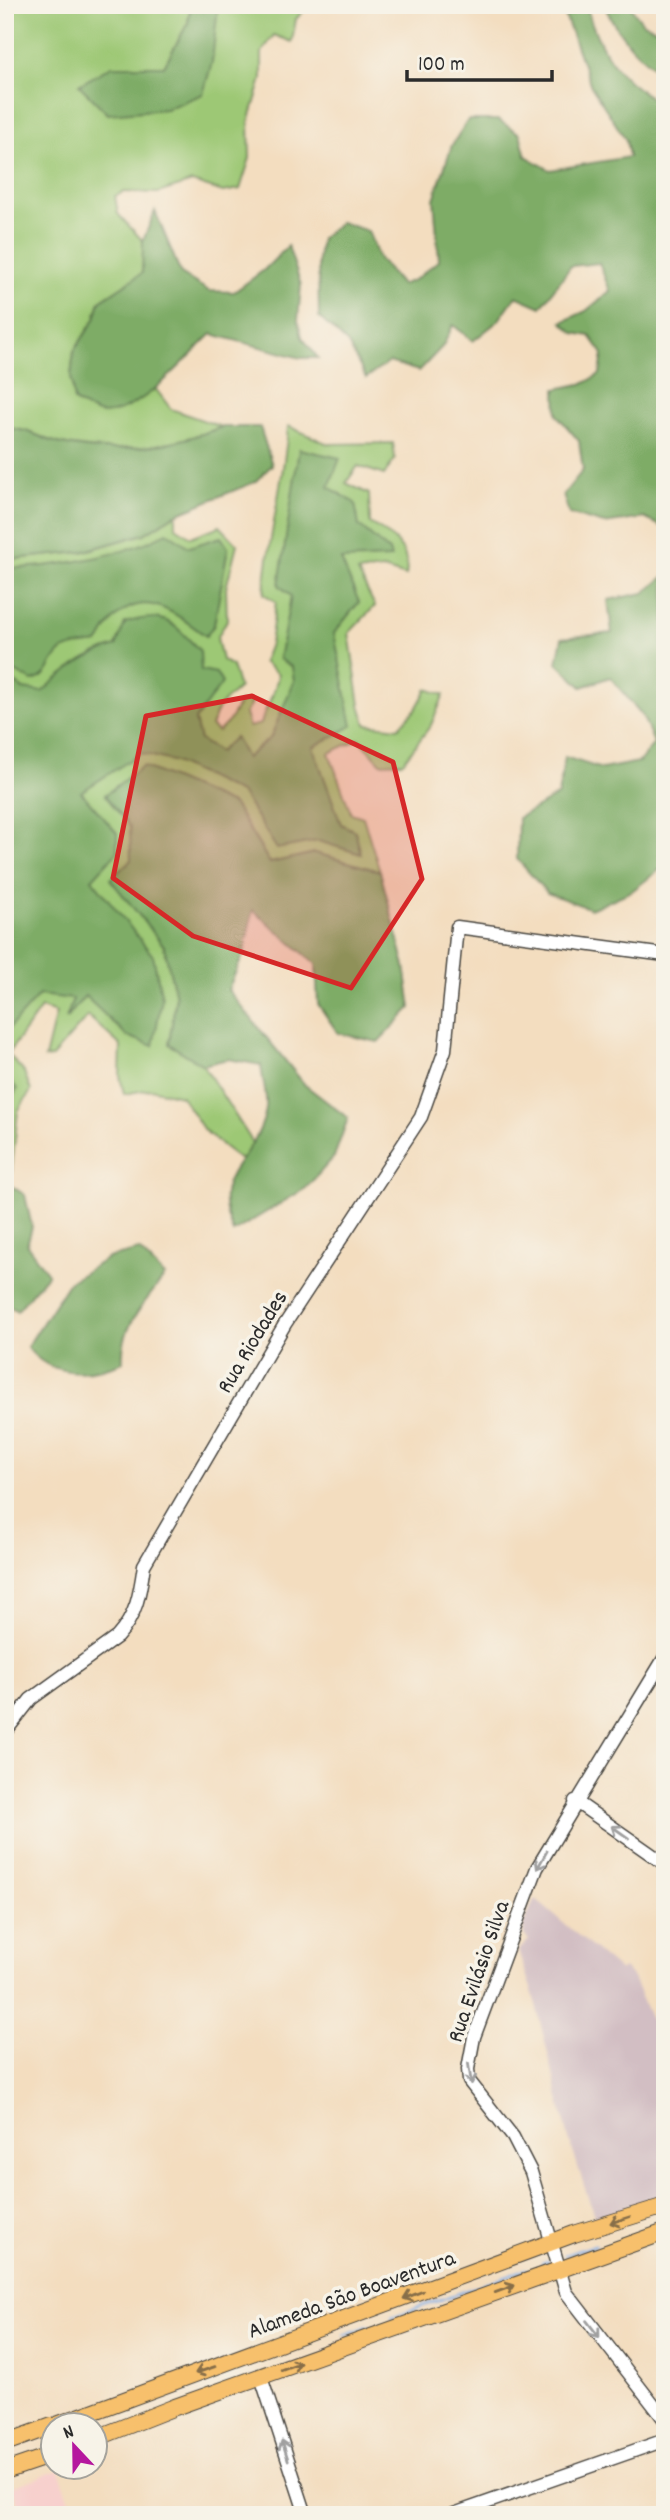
<svg xmlns="http://www.w3.org/2000/svg" width="670" height="2520" viewBox="0 0 670 2520" font-family="Dekko,sans-serif">
	<style>
		.built { fill: #f7d0cd }
		.industrial { fill: #d2bec3 }
		.green { fill: #9dc875; stroke: #647a50; stroke-width: 2 }
		.forest { fill: #7eac66; stroke: #546c48; stroke-width: 2 }
		.lines { fill: none; stroke-linecap: round; stroke-linejoin: round }
		.stream { stroke: #78aae4; stroke-width: 2.5 }
		.tertiary-casing { stroke: #494641; stroke-width: 15 }
		.trunk-casing { stroke: #494641; stroke-width: 18 }
		.tertiary { stroke: #fff; stroke-width: 12 }
		.trunk { stroke: #f7c06c; stroke-width: 16 }
		.oneway { stroke: #a0a0a0 }
		.oneway2 { stroke: #876e48 }
		.marked { fill: #d62828; fill-opacity: 0.2; stroke: #d62828; stroke-width: 5; stroke-linejoin: round }
		.labels { text-anchor: middle; stroke-width: 7; stroke-linejoin: round; paint-order: stroke }
		.street-label { font-size: 23px; fill: #2b2b2b; stroke: #f7f3e8 }
	</style>
	<rect width="100%" height="100%" fill="#f7f3e8"/>
	<filter id="ink" filterUnits="userSpaceOnUse"><feTurbulence type="fractalNoise" baseFrequency=".0143" numOctaves="2"/><feDisplacementMap in="SourceGraphic" scale="14" xChannelSelector="R" yChannelSelector="G"/><feConvolveMatrix kernelMatrix="1 2 1 2 8 2 1 2 1" color-interpolation-filters="sRGB"/></filter>
	<filter id="wash" filterUnits="userSpaceOnUse"><feTurbulence type="fractalNoise" baseFrequency=".00686" numOctaves="4" result="noise"/><feDisplacementMap in="SourceGraphic" scale="28" xChannelSelector="R" yChannelSelector="G"/><feGaussianBlur stdDeviation="1.57" result="paint"/><feColorMatrix in="noise" values="0 0 0 0 0 0 0 0 0 0 0 0 0 0 0 0 0 1.4 0 .05"/><feComposite in="paint" operator="in"/></filter>
	<g filter="url(#wash)">
		<rect width="100%" height="100%" fill="#f3ddbf"/>
		<path class="built" d="M59,2470L75,2515H22L12,2487Z"/>
		<path class="industrial" d="M535,1899L620,1971L624,1968L633,1978L665,2052V2193L595,2219L569,2139L534,1997L518,1951L529,1940L524,1935L523,1925Z"/>
		<path class="green" d="M5,5H191L188,23L164,66H112L80,85L108,114L214,28L218,5H309L296,19L292,42L274,35L262,52V79L249,122L250,158L240,189L223,192L192,182L158,193L124,192L115,196L118,214L143,241V273L100,301L95,319L74,351L71,376L74,401C116,422 119,412 155,388L171,409L222,427C171,446 116,456 62,444C39,439 33,429 5,428Z
			M288,426L328,444L393,443L395,459L384,475L358,466L346,483L369,494L370,523C392,536 411,548 406,576L383,569L358,572L375,606L349,633L360,705L366,724L398,728L416,709L427,689L444,695L431,725L403,762L381,763L359,739L329,753L351,813L363,817L380,871L315,853L270,863L234,805L143,767L105,795L131,827V860L139,913L164,946L176,997L169,1044L203,1065L253,1143L241,1161L204,1130L181,1096L151,1089L124,1094L120,1076L121,1046L88,1016L52,1057L45,1058L56,1013L41,1008L8,1054L24,1072L31,1091L18,1111L10,1185L5,1192V560L82,552L144,534L176,514V527L191,537L220,526L237,544L226,588L227,620L217,638L222,660L232,666L239,688L220,705L211,726L218,732L229,721L240,702H252L245,714L249,727L261,724C265,707 277,691 278,674L263,662L270,644L276,602L264,594C268,537 284,482 288,426Z"/>
		<path class="forest" d="M191,5H218L212,62L203,94L166,109L108,114L79,85L112,66H164L188,23Z
			M561,5H586C598,48 616,77 655,100L663,75C638,55 620,38 606,9L609,5H629L643,23L665,33V528L644,518L604,524L569,514L563,495L583,470L579,441L557,415L556,389L585,383L600,374L603,354L590,336L574,333L562,322L586,311L610,291L599,263L571,266L541,307L516,296L498,321L473,341L453,325L443,346L419,371L389,362L366,378L348,344L319,317L318,260L321,238L341,222L368,231L379,259L401,285L416,279L439,260L434,199L452,145L468,120H498L520,134L526,156L550,170L629,157L626,140L591,86Z
			M155,211L181,274L209,291L234,292L264,270L288,246L301,285L298,321L302,337L318,358H301L212,334C184,360 143,411 104,414C94,414 82,405 74,401L71,376L74,351L95,319L100,301L142,273L143,241Z
			M222,427H260L272,465L255,482L176,514L144,534L81,552L5,560V428C33,429 39,439 62,444C116,456 171,446 222,427Z
			M299,449L340,458L329,487L355,503L359,526L389,551L391,558L341,560L359,602L334,633L352,726L313,747L341,824L355,831L361,854L318,841L277,849L242,794L175,762L141,753L81,792L117,833V852L92,879L153,956L162,998L153,1046L127,1036L85,996L66,1019L73,999L39,995L5,1033V675L23,689L42,692C65,671 86,655 116,646L125,623C165,610 173,623 200,651L201,670L216,673L222,683L195,720L200,740L219,752L235,737L246,758L271,737L294,681L292,667L279,659L291,596L279,585Z
			M167,532L189,547L221,537L228,548L214,625L206,636C174,613 142,584 110,624C105,630 103,637 98,643C87,645 72,645 63,650C48,660 52,677 32,681L5,665V568C51,568 128,556 167,532Z
			M665,576V872L659,870L632,891L591,909L547,893L517,859L518,818L558,795L565,757L602,769L639,762L654,743L642,715L610,677L582,687L557,663L562,638L612,633L608,600L644,593Z
			M143,766L234,805L270,863L315,853L380,871L405,966L411,1008L378,1042L338,1033L318,1004L316,964L253,910L244,953L228,990L305,1085L348,1118L334,1157L306,1188L233,1232C206,1172 252,1166 265,1114C269,1100 262,1079 261,1065L228,1059L203,1065L169,1044L176,997L164,946L110,879L131,860L130,827L105,795Z
			M5,1074L17,1089L5,1108Z
			M10,1185L25,1195L32,1227L27,1245L48,1274L17,1311L5,1303V1192Z
			M139,1250L165,1276C145,1303 120,1326 123,1362C90,1376 50,1378 27,1347L69,1282L108,1258Z"/>
		<g class="lines">
			<path class="stream" d="M565,2255L595,2245
				M542,2263L548,2261
				M392,2317L526,2269
				M344,2335L369,2326"/>
		</g>
	</g>
	<g filter="url(#ink)">
		<g class="lines">
			<defs>
				<path id="tertiary" d="M665,1657L537,1868L474,2037L468,2069L469,2081L513,2137L531,2172L566,2292L665,2420
					M5,1732L31,1699L117,1637C137,1615 140,1593 144,1565L285,1324L421,1117L445,1050L457,927L665,955
					M575,1801L665,1864
					M261,2377L306,2515
					M451,2515L665,2440"/>
				<path id="trunk" d="M54,2426L574,2234L665,2206
					M94,2439L175,2407L665,2232
					M5,2443L52,2426
					M5,2471L52,2455"/>
			</defs>
			<use href="#tertiary" class="tertiary-casing"/>
			<use href="#trunk" class="trunk-casing"/>
			<use href="#tertiary" class="tertiary"/>
			<use href="#trunk" class="trunk"/>
		</g>
		<defs><path id="oneway-shaft" d="M-6 0H5M1.5-3L5.5 0L1.5 3" fill="none" stroke-width="1.6" stroke-linecap="round" stroke-linejoin="round" transform="scale(1.75)"/></defs>
		<g class="oneway">
			<use href="#oneway-shaft" transform="translate(620 1832) rotate(-145)"/>
			<use href="#oneway-shaft" transform="translate(542 1860) rotate(119)"/>
			<use href="#oneway-shaft" transform="translate(470 2074) rotate(81)"/>
			<use href="#oneway-shaft" transform="translate(593 2329) rotate(52)"/>
			<use href="#oneway-shaft" transform="translate(285 2450) rotate(-108)"/>
		</g>
		<g class="oneway2">
			<use href="#oneway-shaft" transform="translate(620 2220) rotate(162)"/>
			<use href="#oneway-shaft" transform="translate(505 2289) rotate(-20)"/>
			<use href="#oneway-shaft" transform="translate(413 2295) rotate(159)"/>
			<use href="#oneway-shaft" transform="translate(291 2366) rotate(-20)"/>
			<use href="#oneway-shaft" transform="translate(205 2370) rotate(161)"/>
		</g>
	</g>
	<path class="marked" d="M252,696L393,762L422,879L351,988L193,936L113,878L146,716Z"/>
	<g class="labels">
		<g class="street-label">
			<text transform="translate(251 1341) rotate(-59)" y="8">Rua Riodades</text>
			<text transform="translate(477 1971) rotate(-71)" y="8">Rua Evilásio Silva</text>
			<text transform="translate(351 2293) rotate(-20)" y="8">Alameda São Boaventura</text>
		</g>
	</g>
	<rect width="670" height="2520" fill="none" stroke="#f7f3e8" stroke-width="28"/>
	<g transform="translate(74 2446) rotate(338)"><circle r="33" fill="#f7f3e8" stroke="#a5a39c" stroke-width="2"/>
	<path d="M0-5L12 26L0 18L-12 26Z" fill="#b5179e"/>
	<text y="-10" font-size="19" font-weight="bold" text-anchor="middle" fill="#2b2b2b">N</text>
	</g>
	<path d="M407 70v10h145v-10" fill="none" stroke="#2b2b2b" stroke-width="3.5"/>
	<text x="418" y="70" font-size="21" fill="#2b2b2b" stroke="#f7f3e8" stroke-width="5" paint-order="stroke">100 m</text>
</svg>
